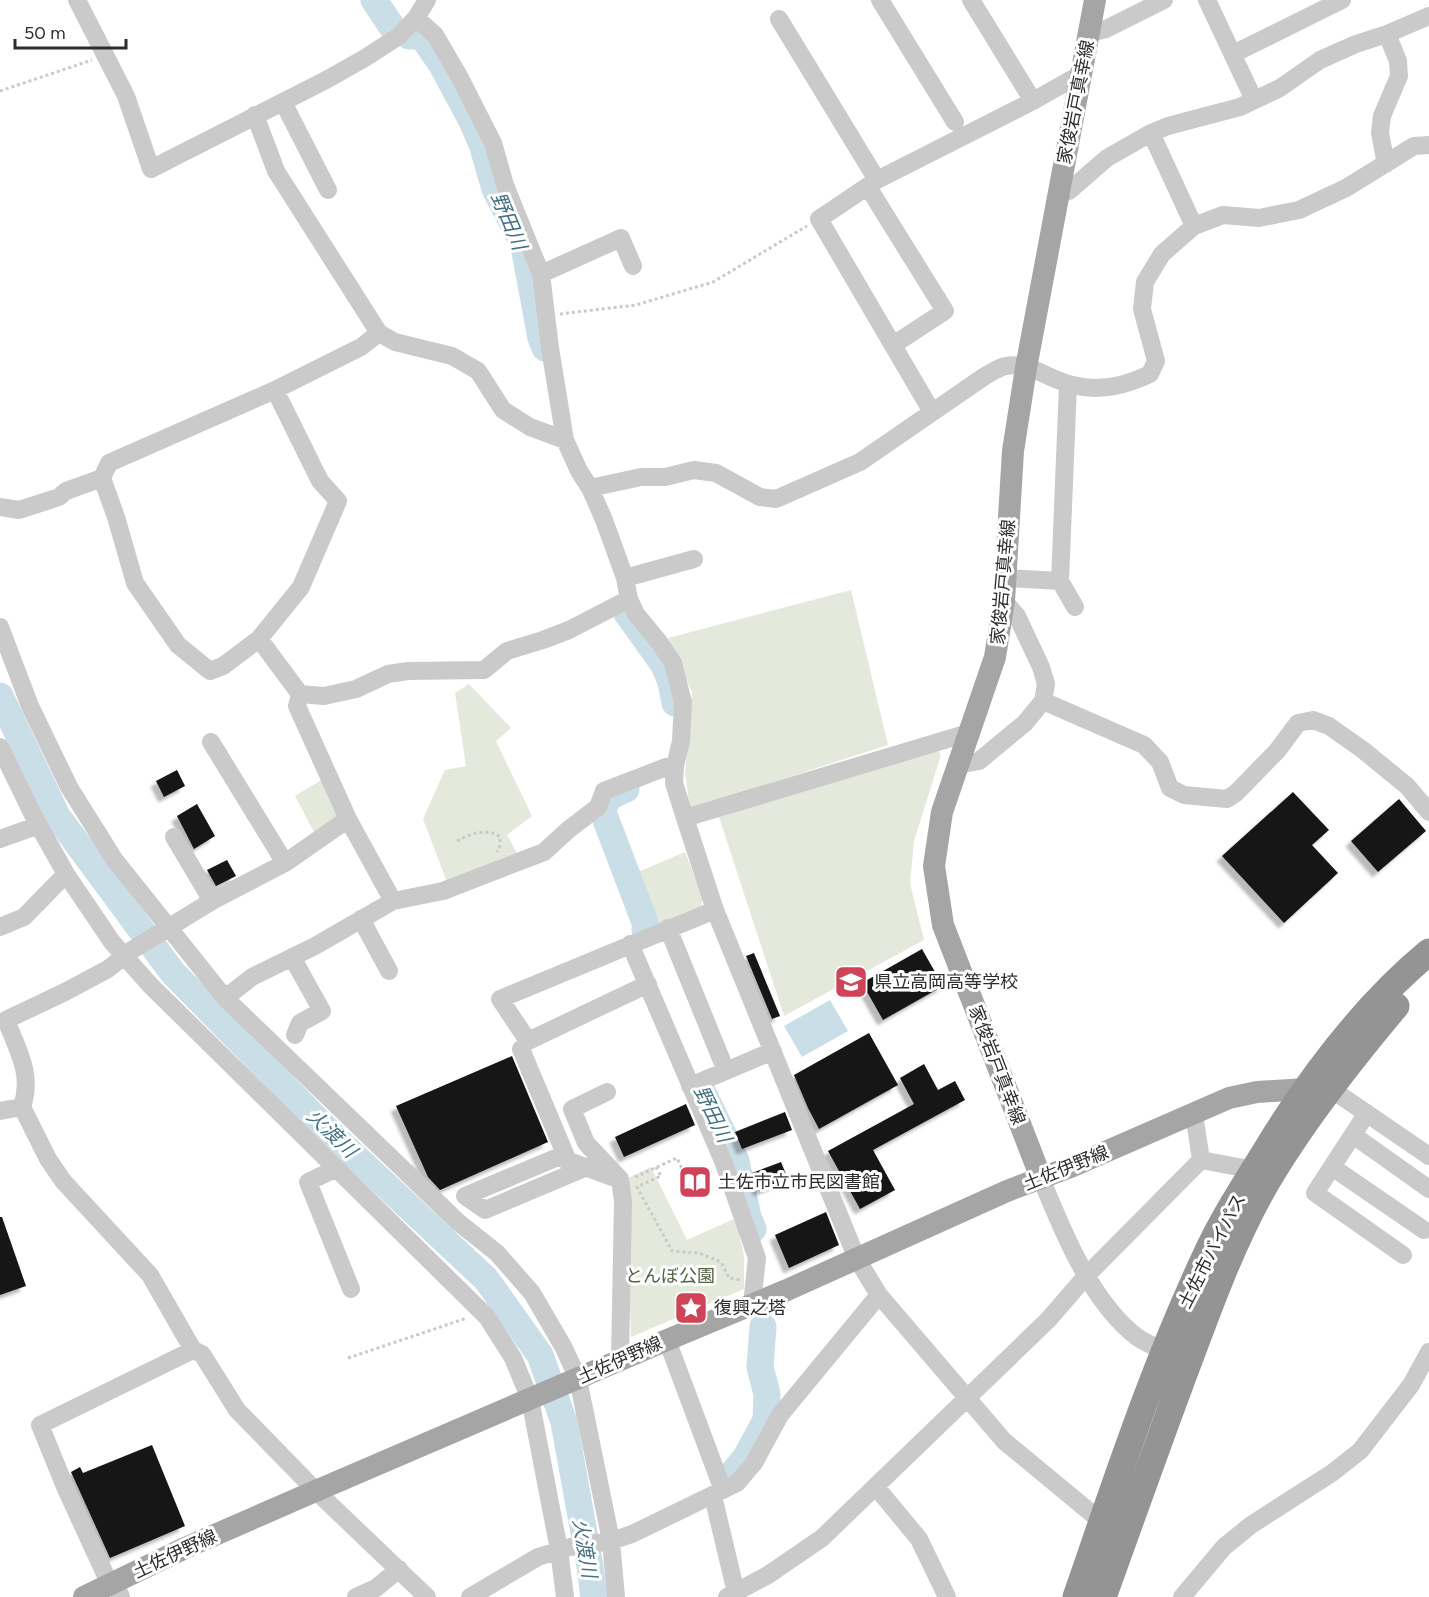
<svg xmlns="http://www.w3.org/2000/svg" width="1429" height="1597" viewBox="0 0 1429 1597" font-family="Figtree,'Noto Sans JP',sans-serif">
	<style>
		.green { fill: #e4e9dc }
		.water { fill: #cadee7 }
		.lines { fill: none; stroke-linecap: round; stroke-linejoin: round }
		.river { stroke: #cadee7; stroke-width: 27 }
		.building { fill: #141414; filter: url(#shadow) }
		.path { stroke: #cacaca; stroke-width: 3; stroke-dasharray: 3 3; stroke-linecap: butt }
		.minor { stroke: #cacaca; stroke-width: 18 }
		.major { stroke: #a5a5a5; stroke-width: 22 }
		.highway { stroke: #949494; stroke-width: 27 }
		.labels { text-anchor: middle; stroke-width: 6; stroke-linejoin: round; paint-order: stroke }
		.street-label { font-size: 18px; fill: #2d2d2d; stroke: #fff }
		.poi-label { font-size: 18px; fill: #2d2d2d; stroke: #fff; text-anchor: start }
		.park-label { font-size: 18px; fill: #536340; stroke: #fff }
		.water-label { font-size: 20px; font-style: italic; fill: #447185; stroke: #fff }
	</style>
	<defs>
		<filter id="shadow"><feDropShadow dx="-5.5" dy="5.5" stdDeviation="1.5" flood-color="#0004"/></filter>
	</defs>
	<rect width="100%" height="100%" fill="#fff"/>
	<path class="green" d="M851,590L888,745L690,809L685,773L692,692L668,638Z
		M469,684L511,728L496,741L532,816L507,835L519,857L447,882L423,819L445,770L466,766L455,693Z
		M936,748L941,755L914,841L910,883L924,940L784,1016L719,817Z
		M326,777L344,815L315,834L295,796Z
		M685,852L703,898L701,907L650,928L631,875Z
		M651,1167L687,1240L736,1218L744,1256V1289L631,1337L626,1179Z"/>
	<path class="water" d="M830,1000L848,1031L802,1057L784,1026Z"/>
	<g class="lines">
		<path class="river" d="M374,0L396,33
			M409,36H422L442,65L471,119L482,144L495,189L522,241L525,252L541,338L545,348
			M626,612L664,665L671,682L675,703
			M0,696L57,816L173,973L331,1134L486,1279L540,1355L564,1422L590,1566L594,1597
			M626,789C613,795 605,797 603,812L646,925L645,930
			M701,1089L736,1161L748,1217L753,1229
			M727,1480L746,1457L766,1420L767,1394L760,1367L763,1327"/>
	</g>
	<path class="building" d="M177,770L185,786L164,797L156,781Z
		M1293,792L1329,830L1312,845L1338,873L1284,923L1222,856Z
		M1399,799L1426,831L1378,872L1351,841Z
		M197,804L215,836L194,849L177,816Z
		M227,860L236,876L216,886L207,870Z
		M922,949L943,986L883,1020L862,983Z
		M754,953L780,1016L772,1019L746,956Z
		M869,1033L898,1085L819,1129L808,1108L794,1075Z
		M512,1056L548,1142L440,1190L428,1177L396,1106Z
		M924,1064L938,1090L955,1081L965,1100L873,1150L895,1190L860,1209L828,1151L914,1104L900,1078Z
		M686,1104L695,1125L624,1157L615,1137Z
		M785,1112L792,1130L742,1149L735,1132Z
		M781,1162L788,1179L759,1191L752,1173Z
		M826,1212L839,1245L789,1268L775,1235Z
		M0,1217H2L26,1286L0,1295Z
		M152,1445L185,1526L110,1558L71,1472L80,1467L83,1473Z"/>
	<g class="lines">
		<path class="path" d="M0,91L92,60
			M560,314L636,305L713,282L807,226
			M457,841C470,834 488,827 500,837V846L497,852
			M656,1167L661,1176L637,1187L672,1251L699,1253L721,1262L729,1278L740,1280
			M635,1177L677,1158L687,1179
			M348,1358L467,1318"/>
		<path class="minor" d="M77,0L126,96L151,169L326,80L365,58L399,36L416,18L427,0
			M880,0L955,122
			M971,0L1033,101
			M1207,0L1254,100
			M416,18L435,35L459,76L493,143L505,185L541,274L550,348L565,440L579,471L590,488L604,520L625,578L629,599L636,614L659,642L673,663L683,702L681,741L675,766L674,783L685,818L715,910L857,1259L879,1295L1004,1441L1102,1522
			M779,19L877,180L1033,101L1072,79H1081
			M1090,33L1106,29L1164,0
			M1233,54L1342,0
			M283,102L328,190
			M255,115L276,171L379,333L395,342L452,356L478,371L503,410L530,427L565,440
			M1151,133L1194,226
			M1386,164L1380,133L1382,116L1399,76L1398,61L1387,34
			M877,180L819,219L932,412
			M868,187L945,311L893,345
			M1059,194L1069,191L1107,158L1151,133L1168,126L1240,107L1280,88L1320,60L1356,44L1387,34L1429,16
			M541,274L621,238L633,266
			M379,333L361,347L275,390L109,463L102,478L116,517L135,583L178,645L210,671L223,666L259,639L300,694L324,696L356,689L388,674L408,671L484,670L507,651L543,640L569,630L629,599
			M590,488L641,477H665L694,470L716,473L760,497L776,499L860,462L985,376C991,373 999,367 1006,366C1028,361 1052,381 1073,385C1099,392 1127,385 1150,374L1156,361L1142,309L1145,282L1162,254L1194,226L1223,215L1259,218L1299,210L1346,188L1414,146L1429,145
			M0,507L19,510L59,497L66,491L102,478
			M625,578L694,559
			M1006,578L1060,581L1075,607
			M1060,581L1068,384
			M0,627L30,706L69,787L114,859L225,998L458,1222L497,1253L532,1293L564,1348L578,1379L611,1541L616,1597
			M259,639L301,587L338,501L320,481L275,390
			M300,694L297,706L348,819L393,901
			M1043,701L1144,745L1160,762L1170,788L1184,795L1227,799L1236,793L1277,751L1298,723L1313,720L1329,726L1363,750L1407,786L1429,812
			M211,742L285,863
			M0,747L35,819L66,874L112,942L150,985L487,1317L513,1358L530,1399L559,1550L565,1597
			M958,765L979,761L1025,723L1043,701L1046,684L1041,667L1017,616L1004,601
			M685,818L968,733
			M348,819L285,863L212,901L132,950L108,969L65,992L6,1020C18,1051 33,1074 22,1107L48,1159L63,1181L150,1275L193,1350L202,1354L237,1410L316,1491L427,1597
			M174,837L212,901
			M0,839L39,825
			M361,919L389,971
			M0,927L24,917L66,874
			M668,928L726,1071L773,1051
			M630,944L723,1161L757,1258L752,1304
			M292,957L322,1011L300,1023L295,1035
			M648,984L528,1041L500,999L715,910
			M225,998L252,977L315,946L393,901L443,891L544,852L568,830L598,807L604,791L666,767L675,766
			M521,1049L568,1161
			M690,1086L726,1071
			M1331,1089L1429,1156
			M607,1092L572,1109L586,1143L620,1179L623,1201L620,1360
			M0,1111L22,1107
			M1367,1113L1315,1193L1403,1255
			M1194,1114L1201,1160
			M1353,1135L1429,1189
			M1201,1160L1254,1170
			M1332,1167L1424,1230
			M335,1169L308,1182L351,1289
			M1041,1178C1062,1230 1091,1302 1137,1337C1148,1345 1163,1350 1175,1355
			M465,1196L558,1157L615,1178
			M465,1196L485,1210L587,1167
			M667,1340L723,1490
			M876,1487L919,1539L947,1597
			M713,1496L737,1597
			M121,1597L115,1583L106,1576L66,1489L40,1425L193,1350
			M356,1597L376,1588L399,1569
			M470,1597L538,1557L570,1547L611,1541L632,1534L737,1483L754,1463L780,1415L879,1295
			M727,1597L768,1575L822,1538L1048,1320L1087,1275L1201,1160
			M1182,1597L1224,1547L1251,1525L1332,1473L1360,1451L1411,1385L1429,1352"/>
		<path class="major" d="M1041,1178L943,925L934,866L942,812L995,657L1004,601L1013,451L1026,368L1095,0
			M84,1597L185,1548L304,1496L667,1340L787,1290L1007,1191L1073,1166L1229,1098L1257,1092L1321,1088"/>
		<path class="highway" d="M1076,1597C1116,1482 1153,1368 1205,1257C1222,1219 1246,1183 1268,1147C1312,1075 1364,1006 1429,952
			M1103,1597C1131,1520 1158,1443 1187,1366C1209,1307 1230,1249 1260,1194C1295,1131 1349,1062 1396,1006"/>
	</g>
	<defs>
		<symbol id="school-square" viewBox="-11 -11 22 22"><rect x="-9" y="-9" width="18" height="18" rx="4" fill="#d04258" stroke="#fff"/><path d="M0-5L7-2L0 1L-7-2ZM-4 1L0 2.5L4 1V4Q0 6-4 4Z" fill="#fff"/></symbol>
		<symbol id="library-square" viewBox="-11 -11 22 22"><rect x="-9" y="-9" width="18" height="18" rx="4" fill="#d04258" stroke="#fff"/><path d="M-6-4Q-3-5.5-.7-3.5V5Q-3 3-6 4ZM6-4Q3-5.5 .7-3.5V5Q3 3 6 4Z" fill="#fff"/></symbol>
		<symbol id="sight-square" viewBox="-11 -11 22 22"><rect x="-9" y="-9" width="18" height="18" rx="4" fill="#d04258" stroke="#fff"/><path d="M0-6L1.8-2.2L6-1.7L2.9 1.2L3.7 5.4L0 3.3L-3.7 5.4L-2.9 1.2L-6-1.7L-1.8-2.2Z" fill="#fff"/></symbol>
	</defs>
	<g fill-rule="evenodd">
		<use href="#school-square" x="832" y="963" width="38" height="38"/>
		<use href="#library-square" x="676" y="1163" width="38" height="38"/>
		<use href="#sight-square" x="672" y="1289" width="38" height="38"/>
	</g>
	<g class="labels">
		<g class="street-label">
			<text transform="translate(1076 102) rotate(-79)" y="6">家俊岩戸真幸線</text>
			<text transform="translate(1003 582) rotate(-85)" y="6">家俊岩戸真幸線</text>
			<text transform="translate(997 1065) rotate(69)" y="6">家俊岩戸真幸線</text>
			<text transform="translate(1066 1168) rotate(-22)" y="6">土佐伊野線</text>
			<text transform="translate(1212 1251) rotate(-63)" y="6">土佐市バイパス</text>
			<text transform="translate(620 1360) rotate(-24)" y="6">土佐伊野線</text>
			<text transform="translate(175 1554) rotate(-25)" y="6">土佐伊野線</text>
		</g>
		<g class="poi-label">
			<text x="874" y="988">県立高岡高等学校</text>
			<text x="718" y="1188">土佐市立市民図書館</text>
			<text x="714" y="1314">復興之塔</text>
		</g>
		<g class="park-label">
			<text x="670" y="1282">とんぼ公園</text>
		</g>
		<g class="water-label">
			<text transform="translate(509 221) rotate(67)" y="7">野田川</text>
			<text transform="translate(713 1114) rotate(64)" y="7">野田川</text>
			<text transform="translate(332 1133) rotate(44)" y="7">火渡川</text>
			<text transform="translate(585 1548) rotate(80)" y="7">火渡川</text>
		</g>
	</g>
	<path d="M15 39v9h111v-9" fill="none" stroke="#2d2d2d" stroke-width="3"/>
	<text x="24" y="39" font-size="18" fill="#2d2d2d" stroke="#ffffff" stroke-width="4.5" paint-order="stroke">50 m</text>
</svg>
